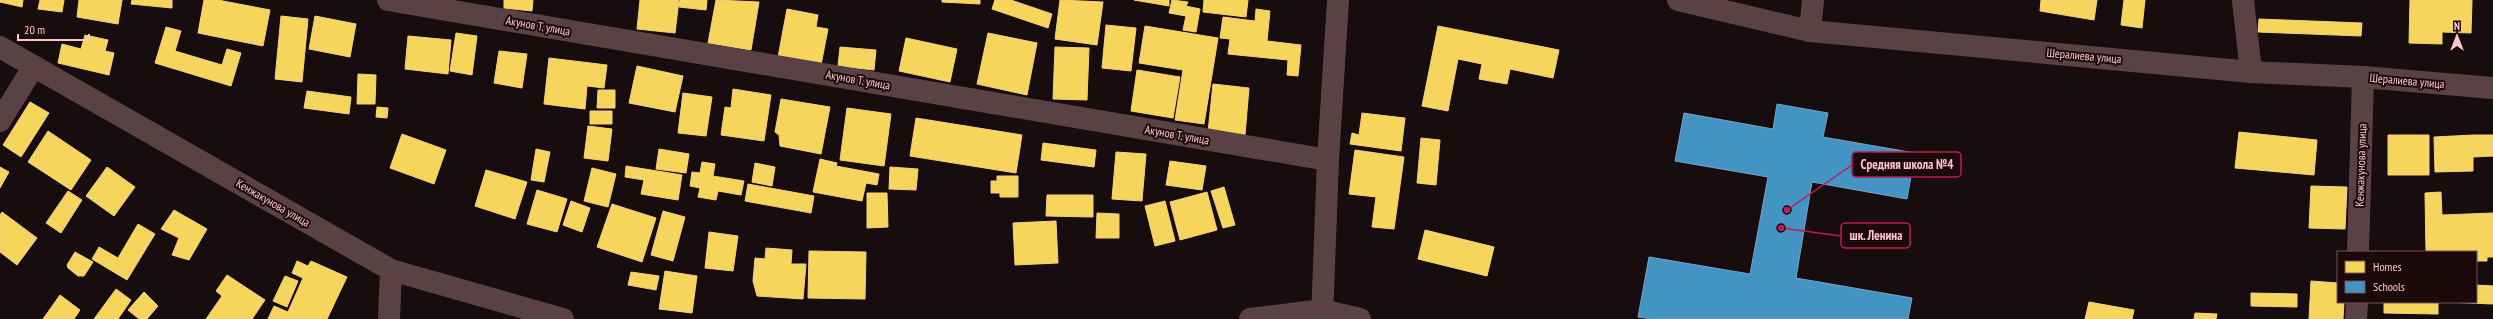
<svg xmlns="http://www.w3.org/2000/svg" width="2493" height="319" viewBox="0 0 2493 319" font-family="'PT Sans Narrow',sans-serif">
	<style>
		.homes { fill: #f6d55c; stroke: #f9d07e }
		.schools { fill: #4393c3; stroke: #7ba2c6 }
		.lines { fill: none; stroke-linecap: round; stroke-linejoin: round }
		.minor { stroke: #5a4146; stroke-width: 22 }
		.tertiary { stroke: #5a4146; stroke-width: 22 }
		.labels { text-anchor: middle; stroke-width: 4; stroke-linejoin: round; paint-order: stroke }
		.street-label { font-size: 12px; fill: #ffc5cd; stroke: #1c090b }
		.leader { fill: none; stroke: #c2185b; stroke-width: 1.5 }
		.callout-dot { fill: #c2185b; stroke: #1c090b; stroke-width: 1.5 }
		.callout { fill: #1c090b; stroke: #c2185b; stroke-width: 1.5 }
		.callout-label { font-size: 13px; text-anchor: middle; font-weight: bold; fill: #ffc5cd }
	</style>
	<rect width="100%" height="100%" fill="#180d0e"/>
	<path class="homes" d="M0,0H23L22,7L0,2Z
		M40,0H64L62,12L38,9Z
		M79,0H122L118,24L77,17Z
		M132,0H172V8L131,4Z
		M204,0H218L270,10L263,46L198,33Z
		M504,0H533L532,11L504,8Z
		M640,0H679L675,33L637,29Z
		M680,0H707L706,10L679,7Z
		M716,0L759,2L751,50L708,43Z
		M942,0H980V4L942,2Z
		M995,0H1011L1052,14L1048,28L992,9Z
		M1060,0L1103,2L1097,45L1055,39Z
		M1134,0H1169V6Z
		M1172,0L1188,2L1186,6L1200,9L1196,32L1183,30L1186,16L1169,13Z
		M1204,0H1248L1246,17L1203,12Z
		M2041,0H2097L2094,20L2040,11Z
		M2124,0H2145L2142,28L2121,25Z
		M2410,0H2472L2471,33L2442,32V44L2409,43Z
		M787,9L818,15L816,27L828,29L821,65L778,57Z
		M1256,9L1270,11L1267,41L1301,45L1298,76L1287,75L1288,60L1228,54L1230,39L1220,38L1223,17L1255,21Z
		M281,16L308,19L302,82L275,79Z
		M315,16L356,24L350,57L309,49Z
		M2259,19L2362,23L2361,36L2258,32Z
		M1106,25L1136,28L1131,71L1102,68Z
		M1145,26L1218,38L1204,124L1175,120L1183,70L1139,63Z
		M1438,26L1559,50L1553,78L1510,69L1507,84L1479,79L1482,64L1458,59L1448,111L1422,106Z
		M166,27L181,31L175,51L222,65L227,49L241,53L231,86L155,63Z
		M456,33L477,36L472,75L450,71Z
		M988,33L1037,43L1027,95L977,84Z
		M85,35L108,40L105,51L114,53L109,75L58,63L62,44L81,49Z
		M408,36L451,40L448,74L405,69Z
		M906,38L957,49L950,82L899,71Z
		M840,47L876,50L874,70L838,66Z
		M1055,47L1089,48L1087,100L1053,99Z
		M499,51L527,54L522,88L494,83Z
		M549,58L607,65L604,88L587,86L585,109L544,104Z
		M637,66L683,76L675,112L629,103Z
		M1137,70L1180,77L1173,118L1131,111Z
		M358,74L376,75L375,104H357Z
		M1213,84L1249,88L1245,135L1208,132Z
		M733,89L771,95L764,141L721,135L725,107L731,108Z
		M598,90H615V108H597Z
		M307,91L351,97L349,114L304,108Z
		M683,93L712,97L706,136L678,133Z
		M781,99L830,107L821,154L780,146L779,135L775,132Z
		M30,102L49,113L21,157L3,145Z
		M377,107L388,108L387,118L376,117Z
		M847,108L891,114L884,166L840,160Z
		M590,111H612V124H590Z
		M1362,113L1405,118L1401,151L1350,144L1352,133L1359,135Z
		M916,118L1022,135L1016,173L910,156Z
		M588,126L612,129L608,161L584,158Z
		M48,131L91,160L71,190L28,162Z
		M2239,132L2317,140L2314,175L2235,168Z
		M402,134L446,150L434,184L390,168Z
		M2388,135H2429V175H2388Z
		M2473,135H2493V156L2473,157V171L2435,172L2434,137Z
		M1421,138L1440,140L1436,185L1417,183Z
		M1043,143L1096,150L1094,167L1041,160Z
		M536,149L550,152L544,182L531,180Z
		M659,149L689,154L686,173L656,169Z
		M1355,150L1404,157L1394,229L1372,227L1376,197L1349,194Z
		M1116,152L1146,154L1142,201L1112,199Z
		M820,159L837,163L836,166L879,174L877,185L866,183L862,201L813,192Z
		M1170,161L1206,166L1202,190L1166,185Z
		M702,162L715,164L713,176L744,181L741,195L718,191L716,200L698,197L700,188L690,186L692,172L700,173Z
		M755,163L775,167L772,186L752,182Z
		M626,166L682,175L678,200L641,194L644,180L625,177Z
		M0,167L9,172L0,188Z
		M107,167L135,187L114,216L86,196Z
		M890,167L918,169L916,190L889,189Z
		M592,168L616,174L608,207L584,201Z
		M486,170L527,182L515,219L475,206Z
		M997,176H1018V197H1000V193H991V181H997Z
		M748,184L814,196L811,213L745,201Z
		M2311,186L2347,187L2345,229L2309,228Z
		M1224,187L1235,225L1223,228L1211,191Z
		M537,190L567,199L557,232L527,224Z
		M68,191L82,200L61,233L46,223Z
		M1207,192L1217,230L1180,240L1170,202Z
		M2441,192L2442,215L2493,213V257H2487V261H2476V252H2426L2425,193Z
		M867,193H887L888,227L867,228Z
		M1047,195H1093V217L1046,216Z
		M571,201L590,208L582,232L563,225Z
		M1165,201L1175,241L1155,246L1145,206Z
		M612,204L656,218L642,262L597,247Z
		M174,210L207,229L189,260L172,255L179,238L161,229Z
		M663,211L685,217L673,261L651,255Z
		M2,212L37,238L17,265L0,252V215Z
		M1097,213L1119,214V238H1096Z
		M1056,221L1058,263L1015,265L1013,223Z
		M138,224L155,234L127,280L92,259L99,247L118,258Z
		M1425,230L1494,247L1487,276L1418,259Z
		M709,232L738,236L733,271L705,268Z
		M766,248L792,250L791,264H806L803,299L757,296L753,281L755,258L765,259Z
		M809,251L866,252L865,299L808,298Z
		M75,252L93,262L84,276H78L68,268L67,265Z
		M297,261L308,266L311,261L347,277L327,319H268L274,306L288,312L303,278L292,273Z
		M665,271L697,276L692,313L659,309Z
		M631,272L659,276L656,290L628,285Z
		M227,275L265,300L252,319H206L222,296L216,291Z
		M285,276L298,281L287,307L273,301Z
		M2311,281L2338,283V302H2344L2343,319H2309Z
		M2476,285L2493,286V304L2447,302H2476Z
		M116,289L131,300L118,319H94Z
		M144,292L158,306L147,319H139L128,310Z
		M2251,293L2297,294V307L2251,306Z
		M60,295L80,310L74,319H43Z
		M2089,302L2134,310L2132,319H2085Z
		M2384,302H2438V314L2384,313Z
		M2195,313L2217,314L2216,319H2194Z"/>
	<path class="schools" d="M1777,104L1828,113L1823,137L1915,153L1907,199L1812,182L1796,278L1912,298L1908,319H1652L1638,317L1649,257L1750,274L1768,177L1675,161L1684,113L1773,129Z"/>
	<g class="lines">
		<path class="minor" d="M388,0L1328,160
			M2243,0L2251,72
			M1810,31L1813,0
			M0,47L391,270L563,319
			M0,121L34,66
			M2358,252L2363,77
			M389,319L391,270
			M1250,319L1322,310L1360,319
			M1322,319L1328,160L1338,0
			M2356,319L2357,302"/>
		<path class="tertiary" d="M1678,0L1810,31L2251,72L2363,77L2493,88"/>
	</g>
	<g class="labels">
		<g class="street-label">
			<text transform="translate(538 26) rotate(10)" y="4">Акунов Т. улица</text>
			<text transform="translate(2084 56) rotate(5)" y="4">Шералиева улица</text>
			<text transform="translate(858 80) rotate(10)" y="4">Акунов Т. улица</text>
			<text transform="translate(2407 81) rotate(5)" y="4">Шералиева улица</text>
			<text transform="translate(1177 135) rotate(10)" y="4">Акунов Т. улица</text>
			<text transform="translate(2361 165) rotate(-88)" y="4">Кенжакунова улица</text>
			<text transform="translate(273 203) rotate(30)" y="4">Кенжакунова улица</text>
		</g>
	</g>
	<path class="leader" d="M1787 210L1852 165M1781 228L1841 236"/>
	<g class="callout-dot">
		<circle cx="1787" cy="210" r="4"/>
		<circle cx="1781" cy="228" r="4"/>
	</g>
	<g class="callout">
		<rect x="1852" y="152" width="109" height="25" rx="4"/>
		<rect x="1841" y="223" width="69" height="25" rx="4"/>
	</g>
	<g class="callout-label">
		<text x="1907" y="169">Средняя школа №4</text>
		<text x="1876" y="240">шк. Ленина</text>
	</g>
	<rect x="2337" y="251" width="140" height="52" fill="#1c090b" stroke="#775459"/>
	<rect x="2345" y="261" width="20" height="12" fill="#f6d55c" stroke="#775459"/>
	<text x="2373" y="271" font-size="12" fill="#ffc5cd">Homes</text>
	<rect x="2345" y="281" width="20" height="12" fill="#4393c3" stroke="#775459"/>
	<text x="2373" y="291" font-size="12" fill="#ffc5cd">Schools</text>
	<g transform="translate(2457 36)" stroke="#1c090b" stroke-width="3" paint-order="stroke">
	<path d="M0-3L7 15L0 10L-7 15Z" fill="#ffc5cd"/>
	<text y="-6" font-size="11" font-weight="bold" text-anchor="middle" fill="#ffc5cd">N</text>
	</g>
	<path d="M18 34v6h71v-6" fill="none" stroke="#ffc5cd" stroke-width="2"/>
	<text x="24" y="34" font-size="12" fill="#ffc5cd" stroke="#1c090b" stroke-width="3" paint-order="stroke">20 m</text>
</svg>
